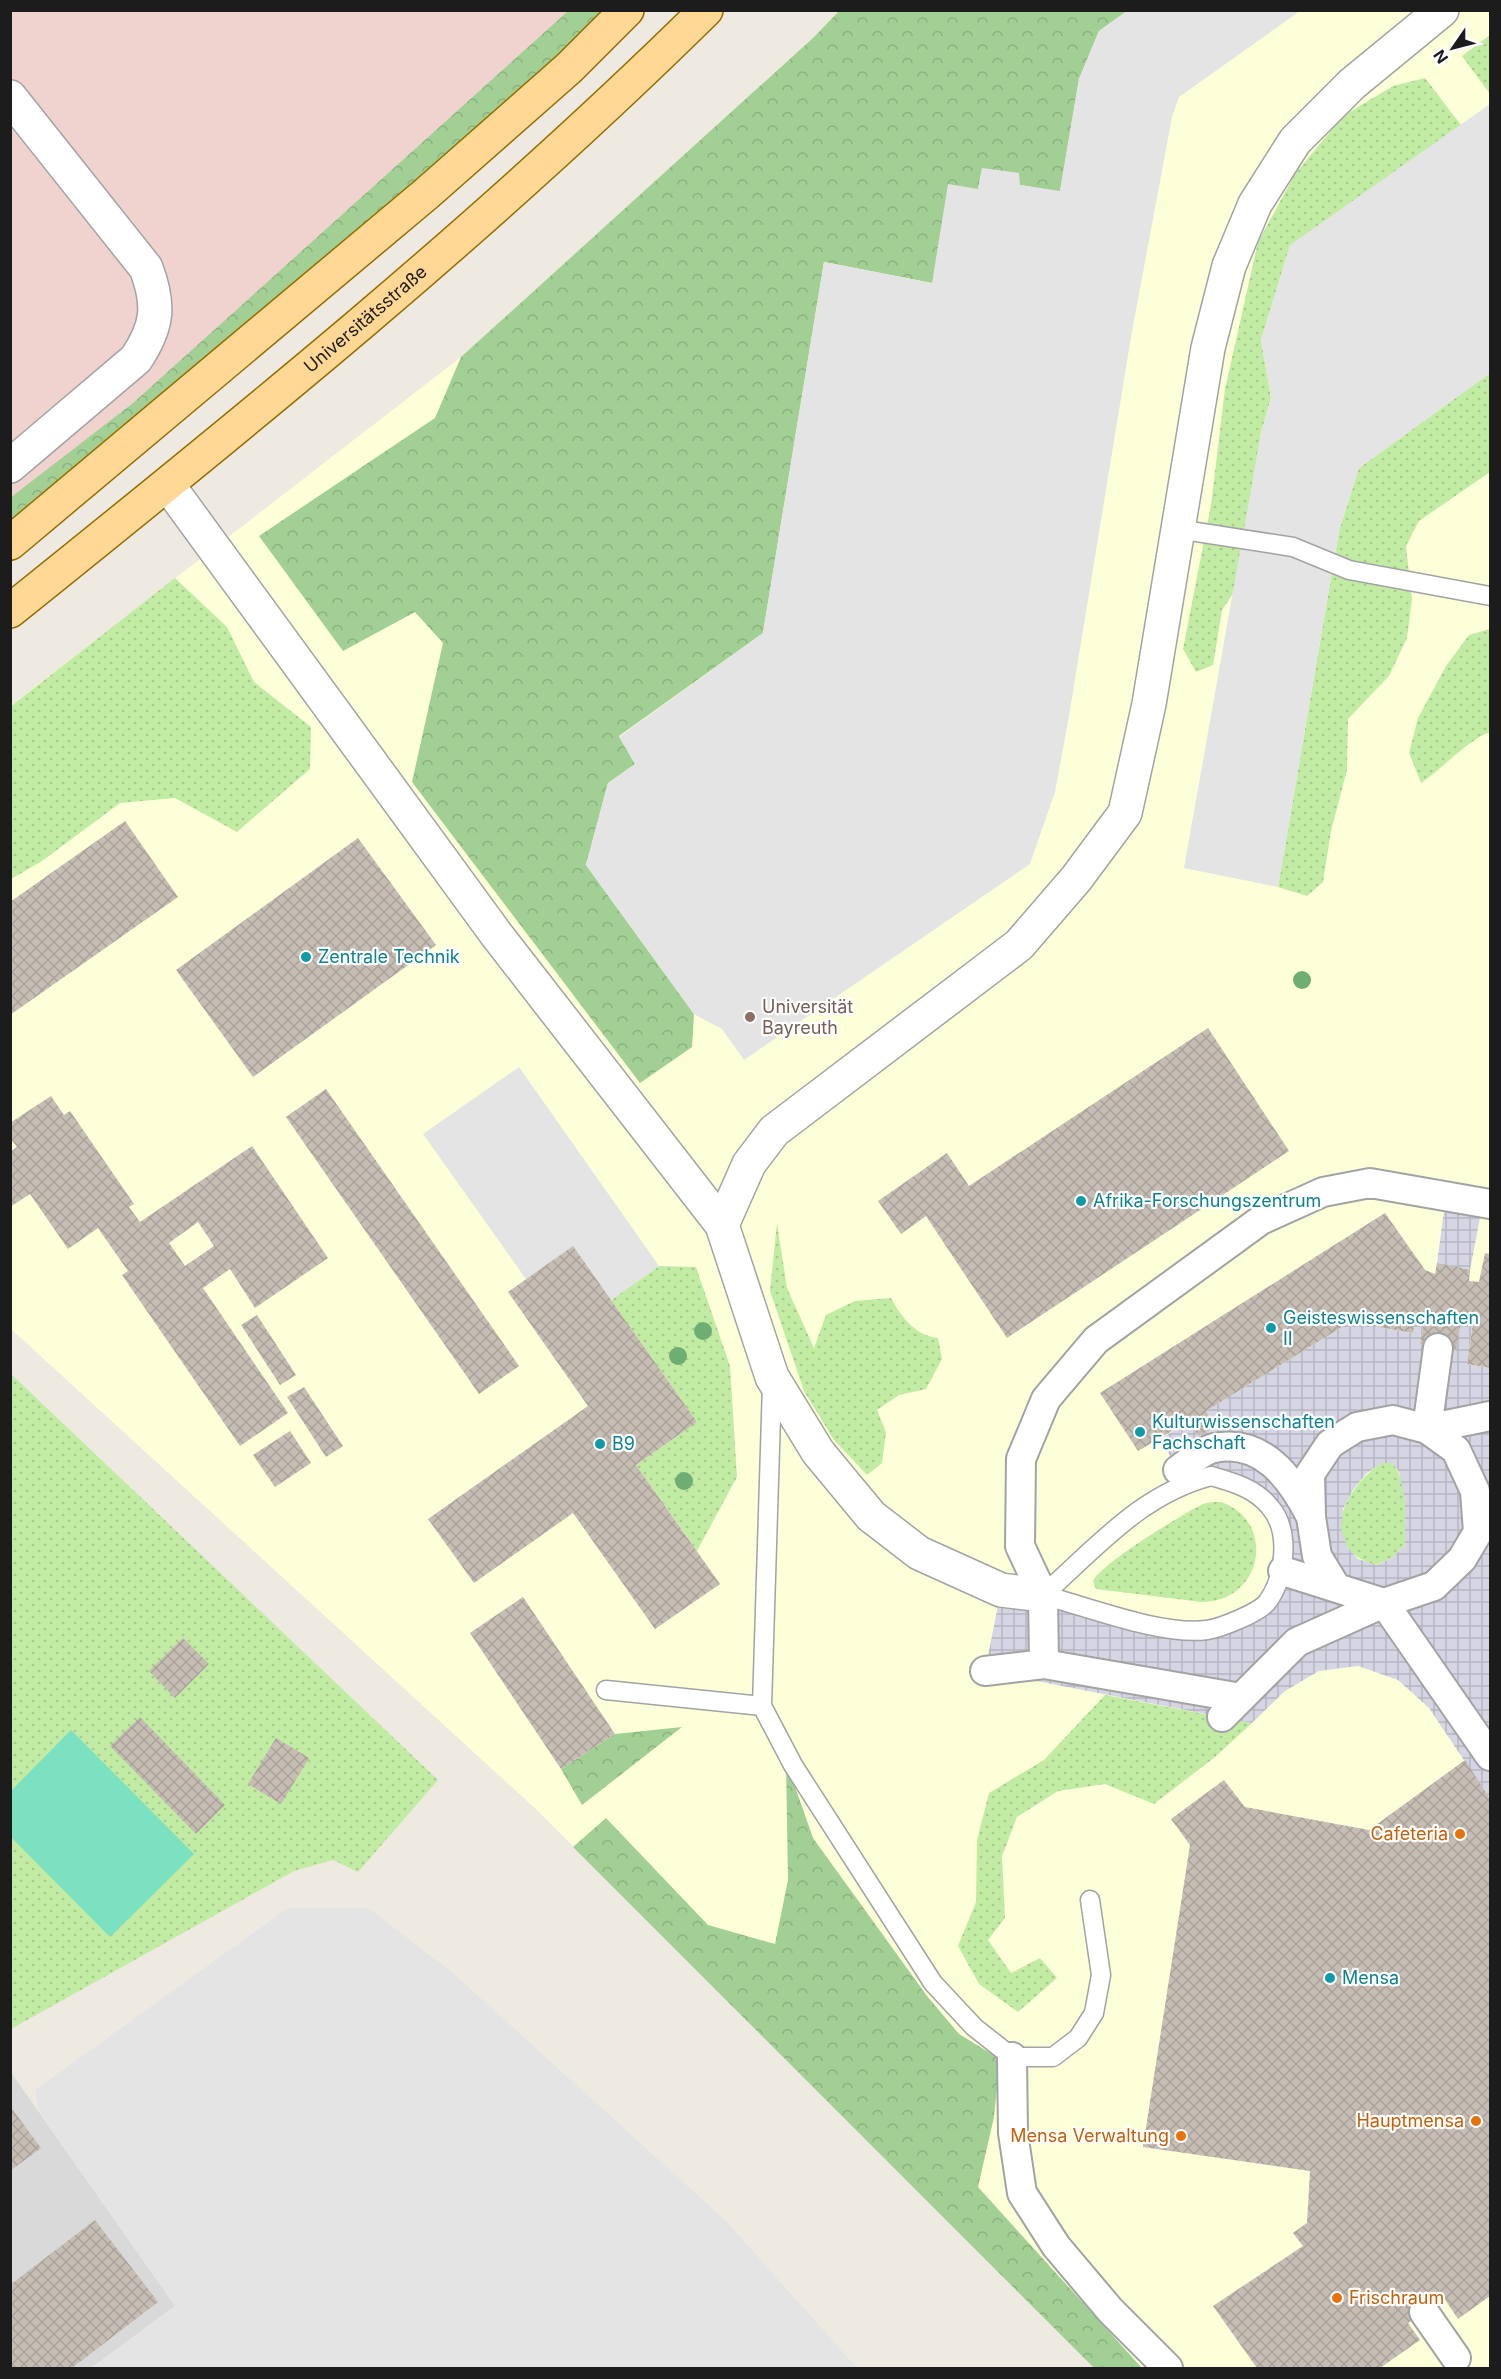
<svg xmlns="http://www.w3.org/2000/svg" width="1501" height="2379" viewBox="0 0 1501 2379" font-family="Inter,sans-serif">
	<style>
		.residential { fill: #dad9d9 }
		.commercial { fill: #f0d2cf }
		.education { fill: #fdffd9 }
		.grass { fill: url(#grass-dots) }
		.forest { fill: url(#forest-crowns) }
		.pitch { fill: #7be1c0 }
		.parking { fill: #e4e4e4 }
		.plaza { fill: url(#plaza-grid); fill-rule: evenodd }
		.building { fill: url(#building-cross-hatch); fill-rule: evenodd }
		.lines { fill: none; stroke-linecap: round; stroke-linejoin: round }
		.service-casing { stroke: #a3a3a3; stroke-width: 21 }
		.pedestrian-casing { stroke: #a3a3a3; stroke-width: 32 }
		.minor-casing { stroke: #a3a3a3; stroke-width: 36 }
		.primary-casing { stroke: #946d00; stroke-width: 36 }
		.service { stroke: #fff; stroke-width: 18 }
		.pedestrian { stroke: #fff; stroke-width: 28 }
		.minor { stroke: #fff; stroke-width: 33 }
		.primary { stroke: #ffd895; stroke-width: 33 }
		.tree { fill: #6fae73 }
		.culture-dot { fill: #0f9aa8; stroke: #fff; stroke-width: 2 }
		.education-dot { fill: #8d6e63; stroke: #fff; stroke-width: 2 }
		.food-dot { fill: #e8710a; stroke: #fff; stroke-width: 2 }
		.labels { text-anchor: middle; stroke-width: 4.5; stroke-linejoin: round; paint-order: stroke }
		.street-label { font-size: 18px; fill: #1c1c1c; stroke: #fff }
		.culture-label { font-size: 18px; fill: #0d838f; stroke: #fff; text-anchor: start }
		.education-label { font-size: 18px; fill: #785e54; stroke: #fff; text-anchor: start }
		.food-label { font-size: 18px; fill: #c56008; stroke: #fff; text-anchor: end }
	</style>
	<defs>
		<pattern id="grass-dots" width="8" height="8" patternUnits="userSpaceOnUse" patternTransform="scale(1.5)"><rect width="8" height="8" fill="#c2eba4"/><path d="M2 2h.1M6 6h.1" fill="none" stroke="#a6c98d" stroke-width="1.8" stroke-linecap="round"/></pattern>
		<pattern id="forest-crowns" width="20" height="18" patternUnits="userSpaceOnUse" patternTransform="scale(1.5)"><rect width="20" height="18" fill="#a2cf94"/><path d="M2 6a3 3 0 1 1 6 0M12 15a3 3 0 1 1 6 0" fill="none" stroke="#8bb17f"/></pattern>
		<pattern id="plaza-grid" width="8" height="8" patternUnits="userSpaceOnUse" patternTransform="scale(1.5)"><rect width="8" height="8" fill="#d6d5e4"/><path d="M0 4h8M4 0v8" fill="none" stroke="#b7b6c3"/></pattern>
		<pattern id="building-cross-hatch" width="8" height="8" patternUnits="userSpaceOnUse" patternTransform="scale(1.5)"><rect width="8" height="8" fill="#c6bdb4"/><path d="M0 0l8 8M0 8l8-8" fill="none" stroke="#aaa29a"/></pattern>
	</defs>
	<rect width="100%" height="100%" fill="#eeeae1"/>
	<path class="residential" d="M10,2071L175,2306L91,2368H11Z"/>
	<path class="commercial" d="M11,11H568L133,403L11,498Z"/>
	<path class="education" d="M839,11H1490V2368H1094L538,1811L11,1329L10,706L461,357L814,37Z"/>
	<path class="grass" d="M1490,35V94L1462,56Z
		M1425,78L1461,125L1290,246L1261,340L1271,398L1261,433L1235,591L1222,610L1213,665L1196,672L1183,649L1211,505L1225,389L1258,242L1295,174L1343,116L1393,86Z
		M1490,373V472L1419,521L1406,546L1412,600L1407,638L1389,676L1348,719L1347,770L1331,831L1323,882L1307,896L1278,887L1339,531L1359,468Z
		M175,578L227,627L254,682L311,727L310,769L237,832L175,798L120,803L42,861L11,879V706Z
		M1490,629V732C1468,740 1442,769 1421,783L1409,753L1418,718L1446,666L1469,635Z
		M777,1223L787,1288L814,1348L826,1315L855,1301L891,1298C901,1317 916,1336 938,1338L942,1359L926,1389L899,1395L877,1410L886,1432L882,1463L867,1475L834,1440L804,1391L770,1291Z
		M659,1266L696,1267L730,1366L737,1477L697,1551L636,1465L697,1422L611,1300Z
		M10,1373L438,1780L358,1872L333,1860L294,1871L11,2029Z
		M1381,1463H1393C1409,1486 1406,1518 1405,1545L1392,1558L1375,1565C1316,1546 1343,1490 1381,1463Z
		M1221,1502C1277,1521 1263,1602 1202,1602L1096,1589L1093,1581C1099,1565 1184,1513 1203,1504C1209,1502 1215,1502 1221,1502Z
		M1105,1695L1252,1723L1215,1757L1154,1804L1105,1784L1058,1791L1017,1817L1002,1856L1005,1918L988,1940L1011,1973L1040,1958L1057,1978L1018,2012L979,1984L958,1946L976,1902L977,1840L989,1793L1044,1760Z"/>
	<path class="forest" d="M568,11H607L425,183L11,527L10,498L133,403Z
		M839,11H1127L1099,31L1079,79L1060,192L1020,185L982,169L978,189L932,283L824,262L763,633L619,736L635,764L608,783L586,865L694,1014L692,1047L640,1083L412,782L443,643L415,612L343,651L259,536L435,418L461,357L814,37Z
		M682,1727L582,1805L561,1769L615,1734Z
		M786,1761L813,1838L927,1996L959,2034L1000,2059L994,2117L978,2187L1142,2368H1094L573,1847L606,1818L708,1925L775,1944L788,1880Z"/>
	<path class="pitch" d="M71,1730L194,1854L110,1937L11,1837V1791Z"/>
	<path class="parking" d="M1127,11H1300L1179,97L1172,117L1131,337L1069,716L1055,792L1030,864L744,1060L722,1029L694,1014L586,865L608,783L635,764L619,737L763,633L824,262L932,283L948,184L978,189L982,168L1019,173L1020,185L1060,191L1079,79L1099,31Z
		M1490,104V373L1359,468L1339,531L1278,887L1184,868L1261,433L1271,398L1261,340L1290,245Z
		M519,1067L659,1266L611,1300L526,1279L423,1134Z
		M288,1908H368L453,1973L726,2221L857,2368H91L175,2306L39,2111L35,2090Z"/>
	<path class="plaza" d="M1446,1196L1483,1202L1470,1270L1437,1263Z
		M1416,1315L1425,1317L1420,1344L1455,1351L1461,1322L1473,1323L1467,1364L1490,1368V1799L1429,1708L1398,1680L1358,1666L1319,1671L1285,1691L1252,1723L985,1671L1001,1590L1207,1630L1267,1603L1283,1571L1271,1507L1176,1464L1159,1440L1189,1421L1198,1436L1214,1427L1206,1411L1350,1322L1413,1333ZM1381,1463H1393L1399,1472L1405,1500V1545L1392,1558L1376,1565L1358,1559L1347,1547L1341,1529L1343,1509L1353,1490L1366,1474Z"/>
	<path class="building" d="M125,821L178,897L10,1015V902Z
		M358,838L436,945L253,1077L176,970Z
		M1208,1028L1289,1151L1007,1338L926,1216L901,1234L878,1201L947,1153L969,1186Z
		M326,1089L519,1366L479,1394L286,1117Z
		M51,1096L64,1115L70,1111L134,1204L129,1207L140,1222L252,1146L328,1258L255,1308L230,1269L203,1288L288,1413L240,1446L122,1275L128,1271L98,1228L68,1249L30,1194L10,1207V1152L17,1147L10,1138V1123ZM198,1222L214,1246L185,1266L169,1243Z
		M1385,1213L1425,1270L1435,1274L1437,1263L1453,1266L1470,1270L1469,1281L1479,1282L1485,1253L1490,1254V1368L1467,1364L1473,1323L1461,1322L1456,1351L1420,1344L1425,1317L1416,1315L1413,1333L1350,1322L1206,1411L1215,1427L1198,1436L1189,1421L1138,1451L1100,1393Z
		M573,1246L697,1422L636,1465L720,1584L655,1629L573,1513L474,1583L428,1519L588,1406L508,1292Z
		M257,1315L296,1375L280,1385L241,1325Z
		M304,1387L343,1446L326,1457L287,1397Z
		M290,1431L311,1463L275,1487L253,1455Z
		M523,1597L615,1734L561,1769L470,1633Z
		M183,1638L209,1664L175,1698L149,1671Z
		M140,1717L225,1805L196,1834L110,1746Z
		M276,1738L309,1758L281,1804L248,1784Z
		M1465,1760L1490,1799V2296L1458,2319L1444,2298L1408,2323L1420,2340L1380,2368H1257L1213,2306L1303,2246L1293,2233L1307,2223L1310,2171L1143,2147L1190,1845L1171,1819L1224,1780L1245,1807L1369,1830Z
		M10,2106L41,2148L10,2171Z
		M95,2220L158,2302L72,2368H10V2285Z"/>
	<g class="lines">
		<defs>
			<path id="service" d="M1177,529L1293,547L1349,570L1490,596
				M772,1384L762,1706L793,1765L933,1983L974,2027L1012,2057H1053L1078,2038L1094,2013L1101,1975L1090,1900
				M1211,1476C1232,1482 1255,1488 1270,1507C1291,1531 1285,1577 1268,1601C1261,1612 1221,1628 1207,1630C1162,1636 1088,1607 1043,1595C1096,1548 1141,1494 1211,1476Z
				M606,1690L762,1706"/>
			<path id="pedestrian" d="M1178,1470C1188,1463 1202,1451 1214,1448C1262,1438 1291,1478 1310,1515
				M1283,1571L1384,1603L1490,1756
				M1336,1587L1317,1556L1311,1517L1310,1474L1330,1444L1357,1427L1393,1420L1427,1429L1490,1416
				M1044,1664L1241,1698
				M985,1671L1044,1664L1043,1595L1020,1546L1021,1459L1046,1399L1096,1340L1261,1220L1323,1192L1370,1183L1490,1204
				M1222,1717L1297,1642L1384,1603L1434,1586L1462,1559L1478,1532L1475,1491L1456,1450L1427,1429L1438,1348
				M1012,2057L1013,2133L1022,2193L1056,2246L1110,2310L1168,2368
				M1424,2312L1456,2358"/>
			<path id="minor" d="M10,97L146,268C160,305 158,326 136,359L10,466
				M168,485L496,934L722,1225L772,1377L818,1452L871,1516L919,1553L1001,1590L1043,1595
				M722,1225L749,1164L774,1131L1019,945L1076,879L1125,813L1149,704L1208,348L1229,266L1255,204L1295,141L1352,84L1442,10"/>
			<g id="primary">
				<path d="M10,543L426,194L569,68L627,10"/>
				<path id="s1" d="M10,611C249,419 487,226 706,10"/>
			</g>
		</defs>
		<use href="#service" class="service-casing"/>
		<use href="#pedestrian" class="pedestrian-casing"/>
		<use href="#minor" class="minor-casing"/>
		<use href="#primary" class="primary-casing"/>
		<use href="#service" class="service"/>
		<use href="#pedestrian" class="pedestrian"/>
		<use href="#minor" class="minor"/>
		<use href="#primary" class="primary"/>
	</g>
	<g class="tree">
		<circle cx="1302" cy="980" r="9"/>
		<circle cx="703" cy="1331" r="9"/>
		<circle cx="678" cy="1356" r="9"/>
		<circle cx="684" cy="1481" r="9"/>
	</g>
	<g class="culture-dot">
		<circle cx="306" cy="957" r="6"/>
		<circle cx="1081" cy="1201" r="6"/>
		<circle cx="1271" cy="1328" r="6"/>
		<circle cx="1140" cy="1432" r="6"/>
		<circle cx="600" cy="1444" r="6"/>
		<circle cx="1330" cy="1978" r="6"/>
	</g>
	<circle class="education-dot" cx="750" cy="1017" r="6"/>
	<g class="food-dot">
		<circle cx="1460" cy="1834" r="6"/>
		<circle cx="1476" cy="2121" r="6"/>
		<circle cx="1181" cy="2136" r="6"/>
		<circle cx="1337" cy="2298" r="6"/>
	</g>
	<g class="labels">
		<g class="street-label">
			<text dy="6" stroke="none"><textPath href="#s1" startOffset="460">Universitätsstraße</textPath></text>
		</g>
		<g class="culture-label">
			<text x="318" y="963">Zentrale Technik</text>
			<text x="1093" y="1207">Afrika-Forschungszentrum</text>
			<text x="1283" y="1324">Geisteswissenschaften<tspan x="1283" dy="21">II</tspan></text>
			<text x="1152" y="1428">Kulturwissenschaften<tspan x="1152" dy="21">Fachschaft</tspan></text>
			<text x="612" y="1450">B9</text>
			<text x="1342" y="1984">Mensa</text>
		</g>
		<g class="education-label">
			<text x="762" y="1013">Universität<tspan x="762" dy="21">Bayreuth</tspan></text>
		</g>
		<g class="food-label">
			<text x="1448" y="1840">Cafeteria</text>
			<text x="1464" y="2127">Hauptmensa</text>
			<text x="1169" y="2142">Mensa Verwaltung</text>
			<text x="1349" y="2304" text-anchor="start">Frischraum</text>
		</g>
	</g>
	<rect width="1501" height="2379" fill="none" stroke="#1c1c1c" stroke-width="24"/>
	<g transform="translate(1453 48) rotate(235)" stroke="#ffffff" stroke-width="4.5" paint-order="stroke">
	<path d="M0-4.5L10 22L0 15L-10 22Z" fill="#1c1c1c"/>
	<text y="-9" font-size="16" font-weight="bold" text-anchor="middle" fill="#1c1c1c">N</text>
	</g>
</svg>
